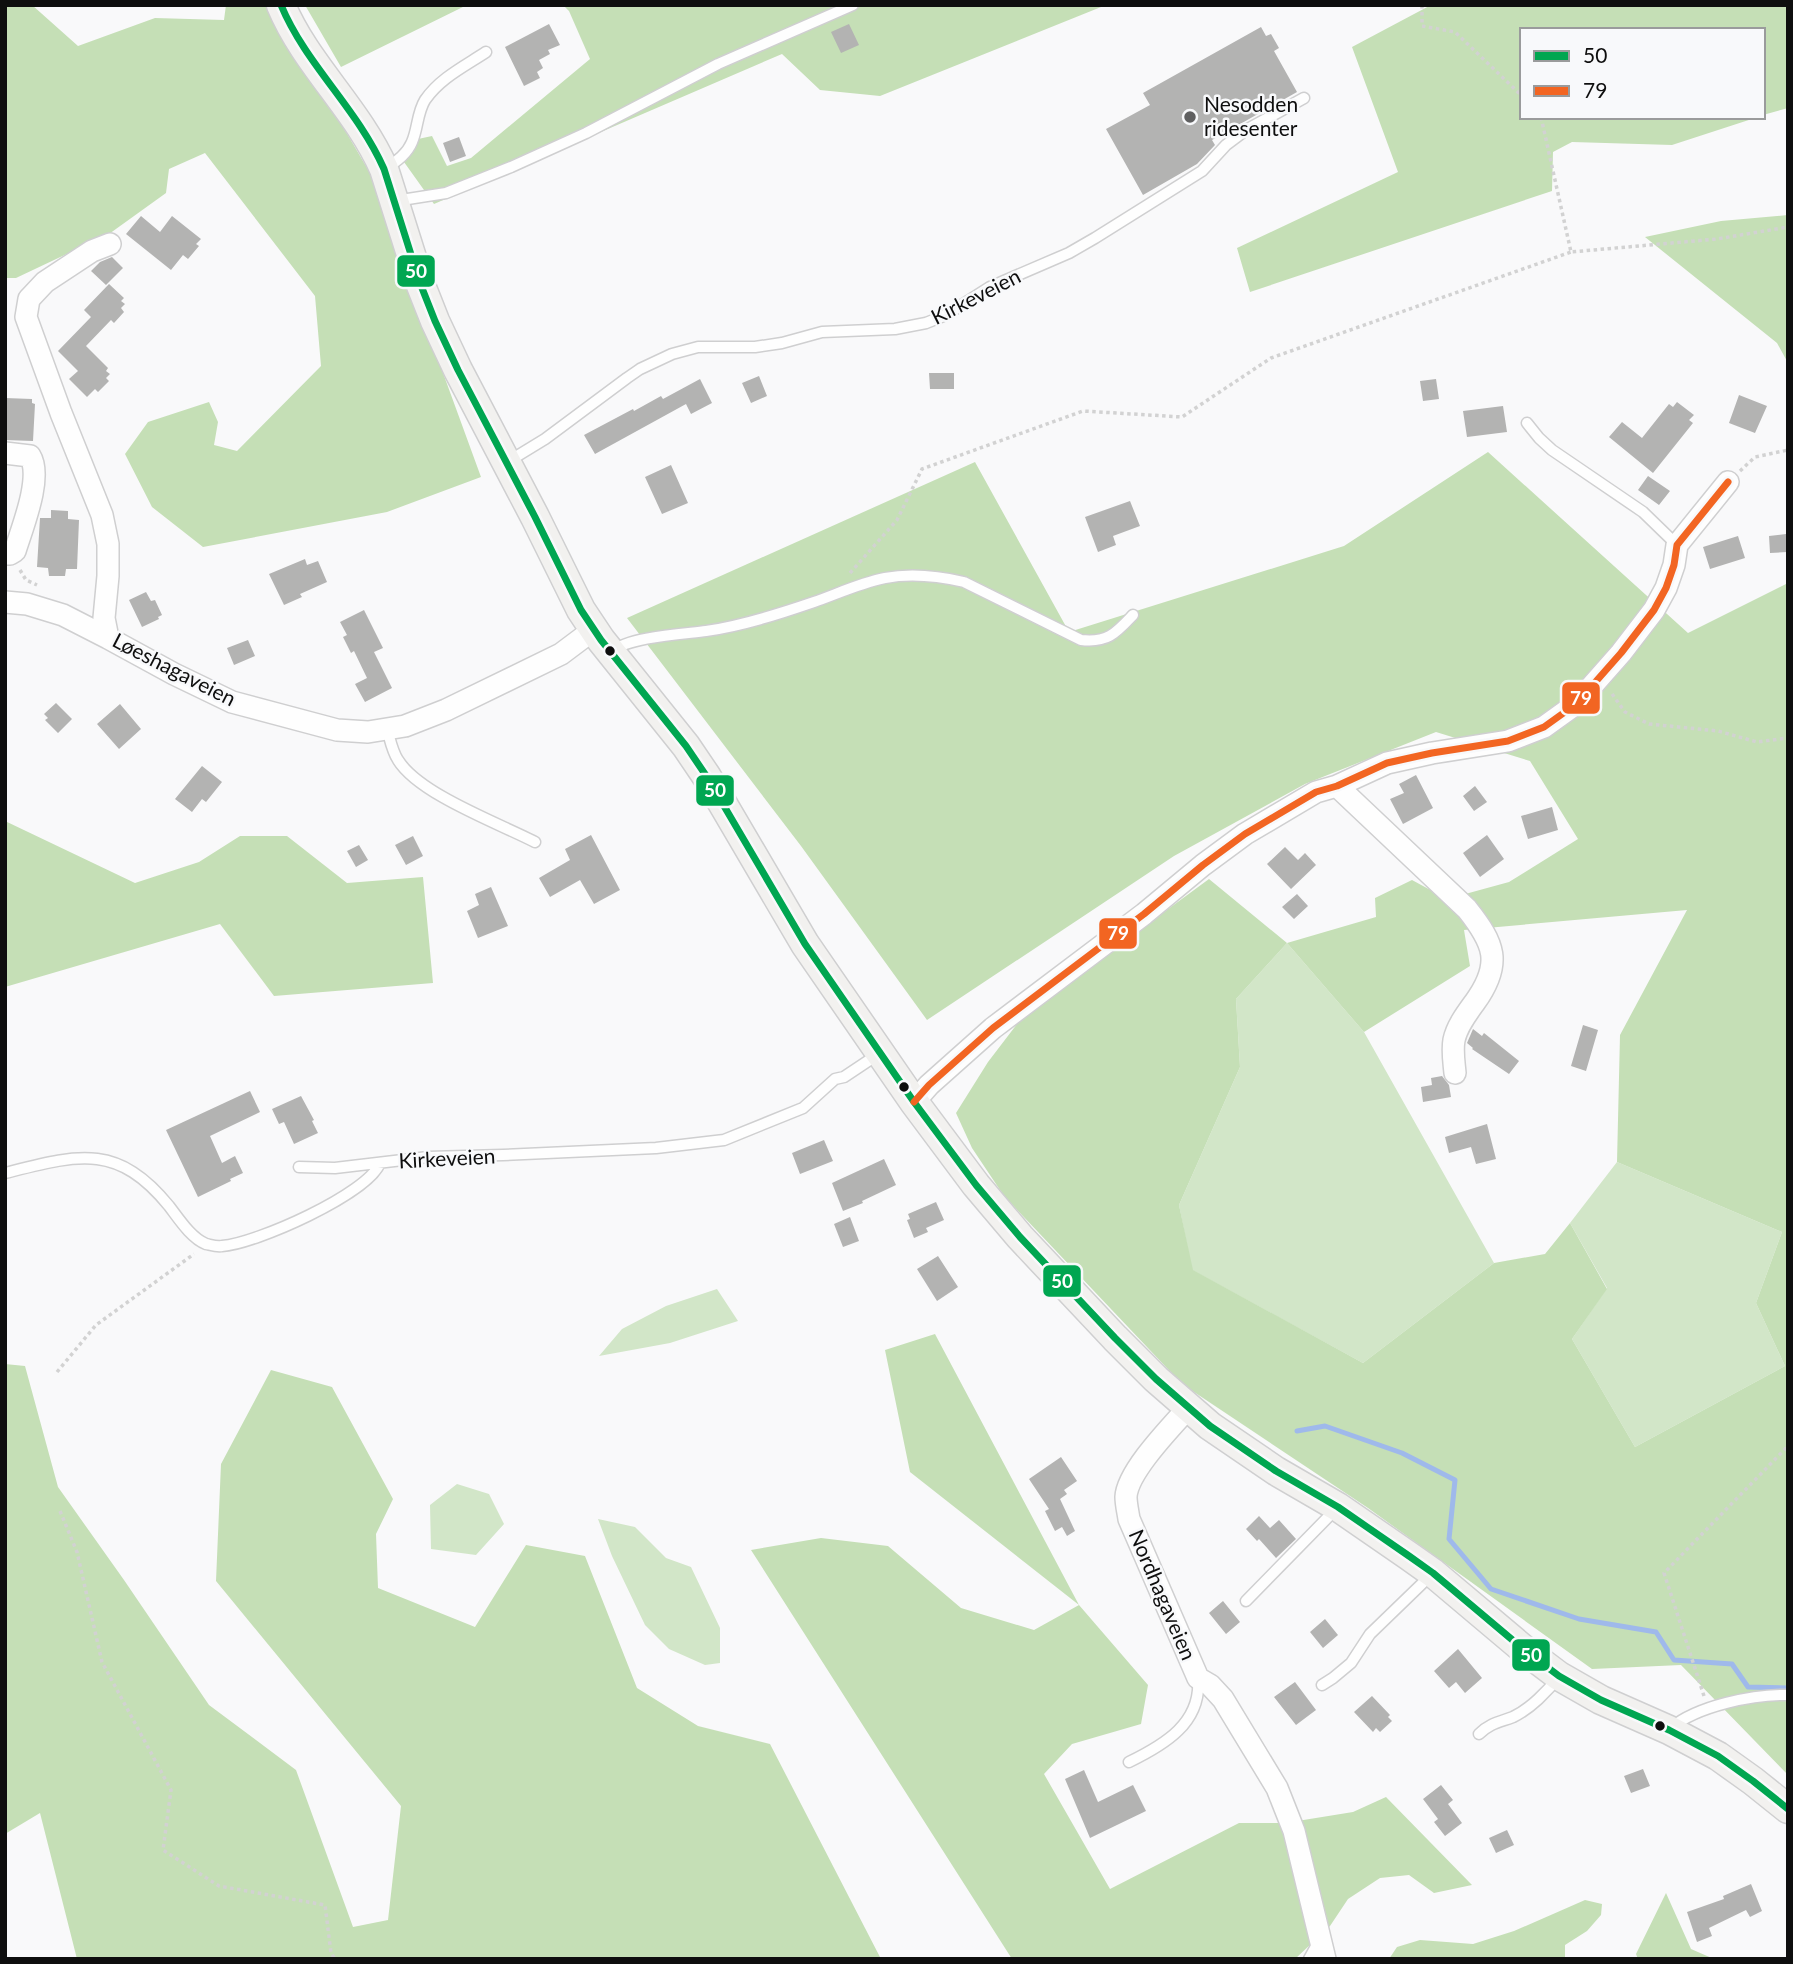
<svg xmlns="http://www.w3.org/2000/svg" width="1793" height="1964" viewBox="0 0 1793 1964" font-family="Lato,sans-serif">
	<style>
		.green { fill: #d2e6c8 }
		.forest { fill: #c5dfb6; fill-rule: evenodd }
		.lines { fill: none; stroke-linecap: round; stroke-linejoin: round }
		.stream { stroke: #9fb9eb; stroke-width: 5 }
		.building { fill: #b3b3b2 }
		.service-casing { stroke: #cfcfd0; stroke-width: 13 }
		.minor-casing { stroke: #cfcfd0; stroke-width: 24 }
		.secondary-casing { stroke: #cfcfd0; stroke-width: 31 }
		.path { stroke: #d2d2d2; stroke-width: 3.5; stroke-dasharray: 3.5 3.5; stroke-linecap: butt }
		.service { stroke: #fefefe; stroke-width: 10 }
		.minor { stroke: #fefefe; stroke-width: 21 }
		.secondary { stroke: #f2f1ef; stroke-width: 28 }
		.bus-1-casing { stroke: #f8f9fb; stroke-width: 12 }
		.bus-2-casing { stroke: #f8f9fb; stroke-width: 12 }
		.bus-1 { stroke: #00a651; stroke-width: 7 }
		.bus-2 { stroke: #f26522; stroke-width: 7 }
		.poi-dot { fill: #606061; stroke: #f8f9fb; stroke-width: 2.5 }
		.bus-dot { fill: #0e0e0e; stroke: #f8f9fb; stroke-width: 2.5 }
		.labels { text-anchor: middle; stroke-width: 5; stroke-linejoin: round; paint-order: stroke }
		.poi-label { font-size: 21px; fill: #0e0e0e; stroke: #f8f9fb; text-anchor: start }
		.street-label { font-size: 21px; fill: #0e0e0e; stroke: #f8f9fb }
		.line-badge { stroke: #f8f9fb; stroke-width: 2.5 }
		.badge-label { font-size: 19px; text-anchor: middle; font-weight: bold; fill: #fff }
	</style>
	<rect width="100%" height="100%" fill="#f9f9fa"/>
	<path class="green" d="M1287,943L1364,1032L1494,1263L1363,1363L1192,1270L1179,1205L1240,1067L1236,999Z
		M1617,1162L1782,1232L1756,1303L1785,1366L1635,1447L1572,1339L1607,1288L1570,1223Z
		M717,1289L738,1321L670,1343L599,1356L622,1329L666,1306Z
		M457,1484L489,1494L504,1524L476,1555L431,1549L430,1505Z
		M598,1519L635,1527L666,1558L691,1567L720,1628V1663L705,1665L669,1649L645,1625L612,1556Z"/>
	<path class="forest" d="M5,5H32L78,46L155,18L224,20L226,5H272L370,173L481,477L387,512L203,547L152,507L125,454L148,422L209,402L218,422L214,445L237,451L321,366L315,296L205,153L169,169L166,193L109,234L16,278H5Z
		M305,5H467L341,67Z
		M563,5H1106L880,96L820,90L782,54L434,204L404,162L418,139L432,136L447,166L471,158L590,59L569,11Z
		M1431,5H1788V108L1763,115V30H1522V117H1758L1672,145L1572,142L1553,152L1552,191L1250,292L1237,248L1398,172L1352,47Z
		M1788,215V363L1777,343L1645,237L1721,221Z
		M1488,452L1688,633L1788,583V1775L1681,1665L1592,1669L1368,1508L1182,1384L1004,1196L972,1148L956,1113L988,1062L1024,1015L1209,879L1287,943L1376,917L1375,898L1412,880L1447,899L1509,882L1578,839L1530,761L1436,732L1305,784L1174,856L927,1020L801,846L627,618L975,462L1069,632L1344,546ZM1687,910L1620,1035L1617,1162L1782,1232L1756,1303L1785,1366L1635,1447L1572,1339L1607,1289L1570,1223L1545,1254L1494,1263L1363,1363L1193,1270L1179,1205L1240,1067L1236,999L1287,943L1364,1032L1470,966L1464,930Z
		M5,821L135,883L199,862L240,836H287L347,883L423,877L433,983L274,996L220,924L5,987Z
		M935,1334L1079,1605L1148,1685L1141,1724L1072,1744L1044,1774L1110,1889L1239,1823H1285L1353,1812L1386,1797L1472,1885L1434,1893L1409,1875L1380,1878L1348,1899L1330,1926L1295,1959H1012L751,1550L821,1538L888,1546L961,1608L1034,1630L1079,1605L910,1472L885,1350Z
		M5,1364L25,1366L58,1487L124,1580L209,1705L296,1770L353,1927L388,1920L401,1806L216,1581L221,1464L271,1370L332,1387L393,1499L376,1534L378,1588L475,1627L526,1545L585,1556L637,1688L698,1726L770,1744L881,1959H77L40,1813L5,1834Z
		M1666,1893L1691,1949L1714,1959H1638L1636,1954Z
		M1585,1900L1602,1904L1601,1915L1587,1931L1565,1945V1959H1389L1397,1947L1420,1940L1473,1944L1514,1931Z"/>
	<g class="lines">
		<path class="stream" d="M1297,1431L1325,1426L1402,1453L1455,1480L1449,1539L1491,1589L1579,1619L1656,1632L1674,1660L1732,1664L1748,1687L1788,1688"/>
	</g>
	<path class="building" d="M549,24L560,45L548,50L550,54L539,60L543,68L537,72L540,78L524,86L505,47Z
		M849,24L859,45L841,53L831,32Z
		M1261,27L1266,36L1271,34L1279,48L1274,51L1297,92L1212,140L1215,145L1197,164L1143,195L1106,129L1150,105L1143,93Z
		M459,137L466,156L450,162L443,143Z
		M141,216L160,232L172,216L201,239L196,244L199,246L188,259L183,255L171,270L126,234Z
		M112,257L123,268L106,285L91,271L100,262Z
		M109,284L124,298L121,301L125,304L121,308L124,312L114,323L111,320L86,346L108,368L106,371L110,374L106,378L109,381L98,392L95,389L87,397L69,379L78,371L58,351L91,317L84,310Z
		M929,373H954V389H930Z
		M759,376L767,396L751,403L742,383Z
		M700,379L712,403L691,414L686,404L595,454L584,435L633,409L634,411L661,396L663,399Z
		M1436,379L1439,399L1423,401L1420,381Z
		M1739,395L1767,406L1755,433L1729,423Z
		M5,398L32,399V403L35,404L33,441L5,440Z
		M1677,402L1694,415L1689,420L1693,423L1653,473L1609,437L1622,422L1642,438L1669,404L1673,407Z
		M1503,406L1507,432L1467,437L1463,411Z
		M671,465L688,503L662,514L645,477Z
		M1648,476L1670,491L1659,505L1638,490Z
		M1130,501L1140,526L1113,536L1116,545L1098,552L1085,517Z
		M51,510L68,511V519L79,520L77,569H66L65,576H49L48,568L37,567L40,518H51Z
		M1786,534L1787,552L1770,553L1769,536Z
		M1738,536L1745,558L1710,569L1703,547Z
		M305,559L307,565L318,561L327,582L300,594L302,597L284,605L269,574Z
		M146,592L151,601L155,600L162,615L158,617L159,619L142,627L129,600Z
		M364,610L383,648L374,652L392,688L365,702L355,684L367,678L354,651L351,653L343,637L347,635L340,622Z
		M248,640L255,656L234,665L227,648Z
		M56,703L72,719L58,733L45,720L48,718L44,714Z
		M120,704L141,729L119,749L97,724Z
		M202,766L222,782L206,802L202,799L192,812L175,799Z
		M1416,775L1433,808L1403,824L1390,799L1404,793L1399,784Z
		M1475,786L1487,802L1474,811L1463,796Z
		M1552,807L1558,830L1528,839L1521,816Z
		M591,835L620,890L594,904L580,880L550,897L539,878L570,860L565,849Z
		M1487,835L1504,859L1480,877L1463,853Z
		M413,836L423,856L406,865L395,845Z
		M359,845L368,860L356,867L347,851Z
		M1285,847L1298,860L1305,853L1316,865L1291,889L1267,864Z
		M491,887L508,926L478,938L467,911L479,905L475,894Z
		M1297,894L1308,906L1294,919L1282,907Z
		M1583,1025L1598,1030L1586,1071L1571,1066Z
		M1473,1029L1482,1036L1484,1033L1519,1061L1509,1074L1472,1049L1473,1048L1467,1043Z
		M1442,1076L1449,1085L1451,1097L1423,1102L1421,1087L1432,1085L1431,1078Z
		M250,1091L260,1112L210,1136L222,1163L235,1156L243,1173L230,1179L231,1181L198,1197L166,1130Z
		M301,1096L314,1120L312,1121L318,1133L294,1144L284,1122L279,1124L272,1109Z
		M1487,1124L1496,1159L1476,1164L1471,1147L1449,1153L1445,1137Z
		M824,1140L833,1161L800,1174L792,1153Z
		M884,1159L896,1185L862,1201L863,1203L843,1211L832,1183Z
		M936,1202L944,1220L926,1228L928,1232L914,1238L907,1220L910,1219L908,1214Z
		M850,1217L859,1241L843,1247L834,1224Z
		M938,1256L958,1287L937,1301L917,1269Z
		M1061,1457L1077,1481L1064,1490L1067,1494L1060,1499L1075,1531L1067,1536L1062,1527L1055,1531L1045,1511L1049,1509L1029,1479Z
		M1259,1516L1270,1528L1279,1520L1296,1539L1276,1558L1259,1539L1257,1541L1246,1529Z
		M1223,1601L1240,1622L1226,1634L1209,1613Z
		M1325,1619L1338,1635L1323,1648L1310,1632Z
		M1458,1649L1482,1678L1465,1693L1456,1682L1449,1688L1434,1671Z
		M1295,1682L1316,1710L1296,1725L1274,1697Z
		M1372,1696L1390,1715L1388,1717L1392,1721L1380,1732L1376,1728L1373,1732L1354,1712Z
		M1643,1769L1650,1786L1631,1793L1624,1776Z
		M1084,1770L1098,1802L1133,1785L1146,1811L1090,1838L1065,1779Z
		M1441,1785L1453,1800L1448,1804L1462,1823L1445,1836L1434,1822L1438,1819L1423,1799Z
		M1507,1830L1514,1845L1496,1853L1489,1838Z
		M1751,1884L1762,1911L1750,1917L1746,1910L1711,1927L1709,1928L1712,1936L1697,1942L1687,1912L1724,1899L1723,1896Z"/>
	<g class="lines">
		<defs>
			<path id="service" d="M384,169C395,163 407,154 412,142C418,128 417,113 425,100C440,78 465,66 486,52
				M395,201L446,193L511,167L586,133L718,64L853,5
				M1527,423L1539,438L1552,450L1643,512L1677,545
				M509,461L545,439L627,378L640,369L672,354L698,347H755L782,343L822,332L895,329L926,323L946,315L990,287L1069,253L1095,238L1202,171L1226,145L1246,130L1304,98
				M613,651C628,637 683,634 706,631C742,626 779,614 814,602C837,594 860,583 885,578C911,573 938,576 964,582L1081,640C1108,643 1116,633 1133,615
				M387,729C390,739 392,751 398,760C419,794 498,823 535,842
				M299,1167L335,1168L428,1157L503,1155L656,1148L724,1140L803,1108L835,1079L844,1077L880,1053
				M5,1173C77,1155 117,1142 169,1206C179,1219 191,1238 206,1244C211,1245 217,1247 222,1246C255,1244 368,1194 380,1163
				M1246,1601L1336,1509
				M1322,1685L1333,1678L1351,1663L1370,1634L1431,1575
				M1671,1728C1697,1706 1754,1694 1788,1695
				M1479,1734C1490,1723 1500,1722 1513,1717C1530,1709 1548,1691 1559,1676
				M1129,1762C1164,1745 1202,1723 1198,1678
				M1309,1959L1319,1941"/>
			<path id="minor" d="M5,453L30,456C43,477 22,528 15,551L10,554H5
				M5,602L27,604L63,615L108,638L174,674L232,702L337,730L368,732L405,726L446,710L561,654L593,630
				M108,638L104,618L108,576V544L102,515L61,413L26,317L29,299L45,282L92,251L110,244
				M1337,786L1467,909C1494,943 1503,963 1475,1002C1467,1013 1457,1026 1454,1040C1452,1051 1454,1062 1455,1073
				M914,1102L929,1085L993,1028L1144,914L1203,865L1245,834L1316,792L1337,786L1387,763L1432,753L1508,741L1544,727L1576,704L1621,653L1654,610L1666,588L1674,565L1677,545L1728,482
				M1188,1408C1171,1427 1127,1472 1126,1497C1126,1504 1128,1512 1129,1519L1198,1678L1210,1685L1223,1699L1277,1788L1294,1831L1325,1959"/>
			<path id="secondary" d="M281,5C306,65 357,108 384,169L420,283L435,321L458,370L535,517L581,610L601,640L686,746L707,777L805,944L914,1102L976,1185L1020,1237L1115,1338L1156,1379L1210,1426L1276,1471L1338,1507L1409,1556L1433,1573L1522,1648L1559,1676L1601,1700L1669,1730L1718,1756L1753,1781L1788,1809"/>
		</defs>
		<use href="#service" class="service-casing"/>
		<use href="#minor" class="minor-casing"/>
		<use href="#secondary" class="secondary-casing"/>
		<path class="path" d="M1422,5V26L1455,32L1522,96
			M1541,117L1571,252L1717,239L1788,227
			M1740,471L1755,457L1788,450
			M20,570L26,580L37,585
			M850,573L897,520L922,469L1083,411L1182,417L1271,358L1571,252
			M1612,694L1625,712L1649,724L1718,731L1757,742L1788,738
			M57,1372L96,1325L194,1254
			M60,1511L77,1552L102,1662L171,1790L163,1850L219,1886L325,1905L331,1953L335,1959
			M1704,1696L1664,1573L1788,1446"/>
		<use href="#service" class="service"/>
		<use href="#minor" class="minor"/>
		<use href="#secondary" class="secondary"/>
		<defs>
			<path id="bus-1" d="M281,5C306,65 357,108 384,169L420,283L435,321L458,370L535,517L581,610L601,640L686,746L707,777L805,944L914,1102L976,1185L1020,1237L1115,1338L1156,1379L1210,1426L1276,1471L1338,1507L1409,1556L1433,1573L1522,1648L1559,1676L1601,1700L1669,1730L1718,1756L1753,1781L1788,1809"/>
			<path id="bus-2" d="M914,1102L929,1085L993,1028L1144,914L1203,865L1245,834L1316,792L1337,786L1387,763L1432,753L1508,741L1544,727L1576,704L1621,653L1654,610L1666,588L1674,565L1677,545L1728,482"/>
		</defs>
		<use href="#bus-1" class="bus-1-casing"/>
		<use href="#bus-2" class="bus-2-casing"/>
		<use href="#bus-1" class="bus-1"/>
		<use href="#bus-2" class="bus-2"/>
	</g>
	<circle class="poi-dot" cx="1190" cy="117" r="7"/>
	<g class="bus-dot">
		<circle cx="610" cy="651" r="6"/>
		<circle cx="904" cy="1087" r="6"/>
		<circle cx="1660" cy="1726" r="6"/>
	</g>
	<g class="labels">
		<g class="poi-label">
			<text x="1204" y="112">Nesodden<tspan x="1204" dy="24">ridesenter</tspan></text>
		</g>
		<g class="street-label">
			<text transform="translate(976 297) rotate(-27)" y="7">Kirkeveien</text>
			<text transform="translate(174 670) rotate(27)" y="7">Løeshagaveien</text>
			<text transform="translate(447 1159) rotate(-3)" y="7">Kirkeveien</text>
			<text transform="translate(1162 1595) rotate(67)" y="7">Nordhagaveien</text>
		</g>
	</g>
	<g class="line-badge">
		<rect x="396" y="254" width="40" height="34" rx="7" fill="#00a651"/>
		<rect x="1561" y="681" width="40" height="34" rx="7" fill="#f26522"/>
		<rect x="695" y="774" width="40" height="33" rx="7" fill="#00a651"/>
		<rect x="1098" y="917" width="40" height="33" rx="7" fill="#f26522"/>
		<rect x="1042" y="1264" width="40" height="34" rx="7" fill="#00a651"/>
		<rect x="1511" y="1638" width="40" height="34" rx="7" fill="#00a651"/>
	</g>
	<g class="badge-label">
		<text x="416" y="278">50</text>
		<text x="1581" y="705">79</text>
		<text x="715" y="797">50</text>
		<text x="1118" y="940">79</text>
		<text x="1062" y="1288">50</text>
		<text x="1531" y="1662">50</text>
	</g>
	<rect width="1793" height="1964" fill="none" stroke="#0e0e0e" stroke-width="14"/>
	<rect x="1520" y="28" width="245" height="91" fill="#f8f9fb" stroke="#9a9b9c" stroke-width="2"/>
	<rect x="1534" y="51" width="35" height="10" fill="#00a651" stroke="#9a9b9c" stroke-width="2"/>
	<text x="1583" y="63" font-size="21" fill="#0e0e0e">50</text>
	<rect x="1534" y="86" width="35" height="10" fill="#f26522" stroke="#9a9b9c" stroke-width="2"/>
	<text x="1583" y="98" font-size="21" fill="#0e0e0e">79</text>
</svg>
